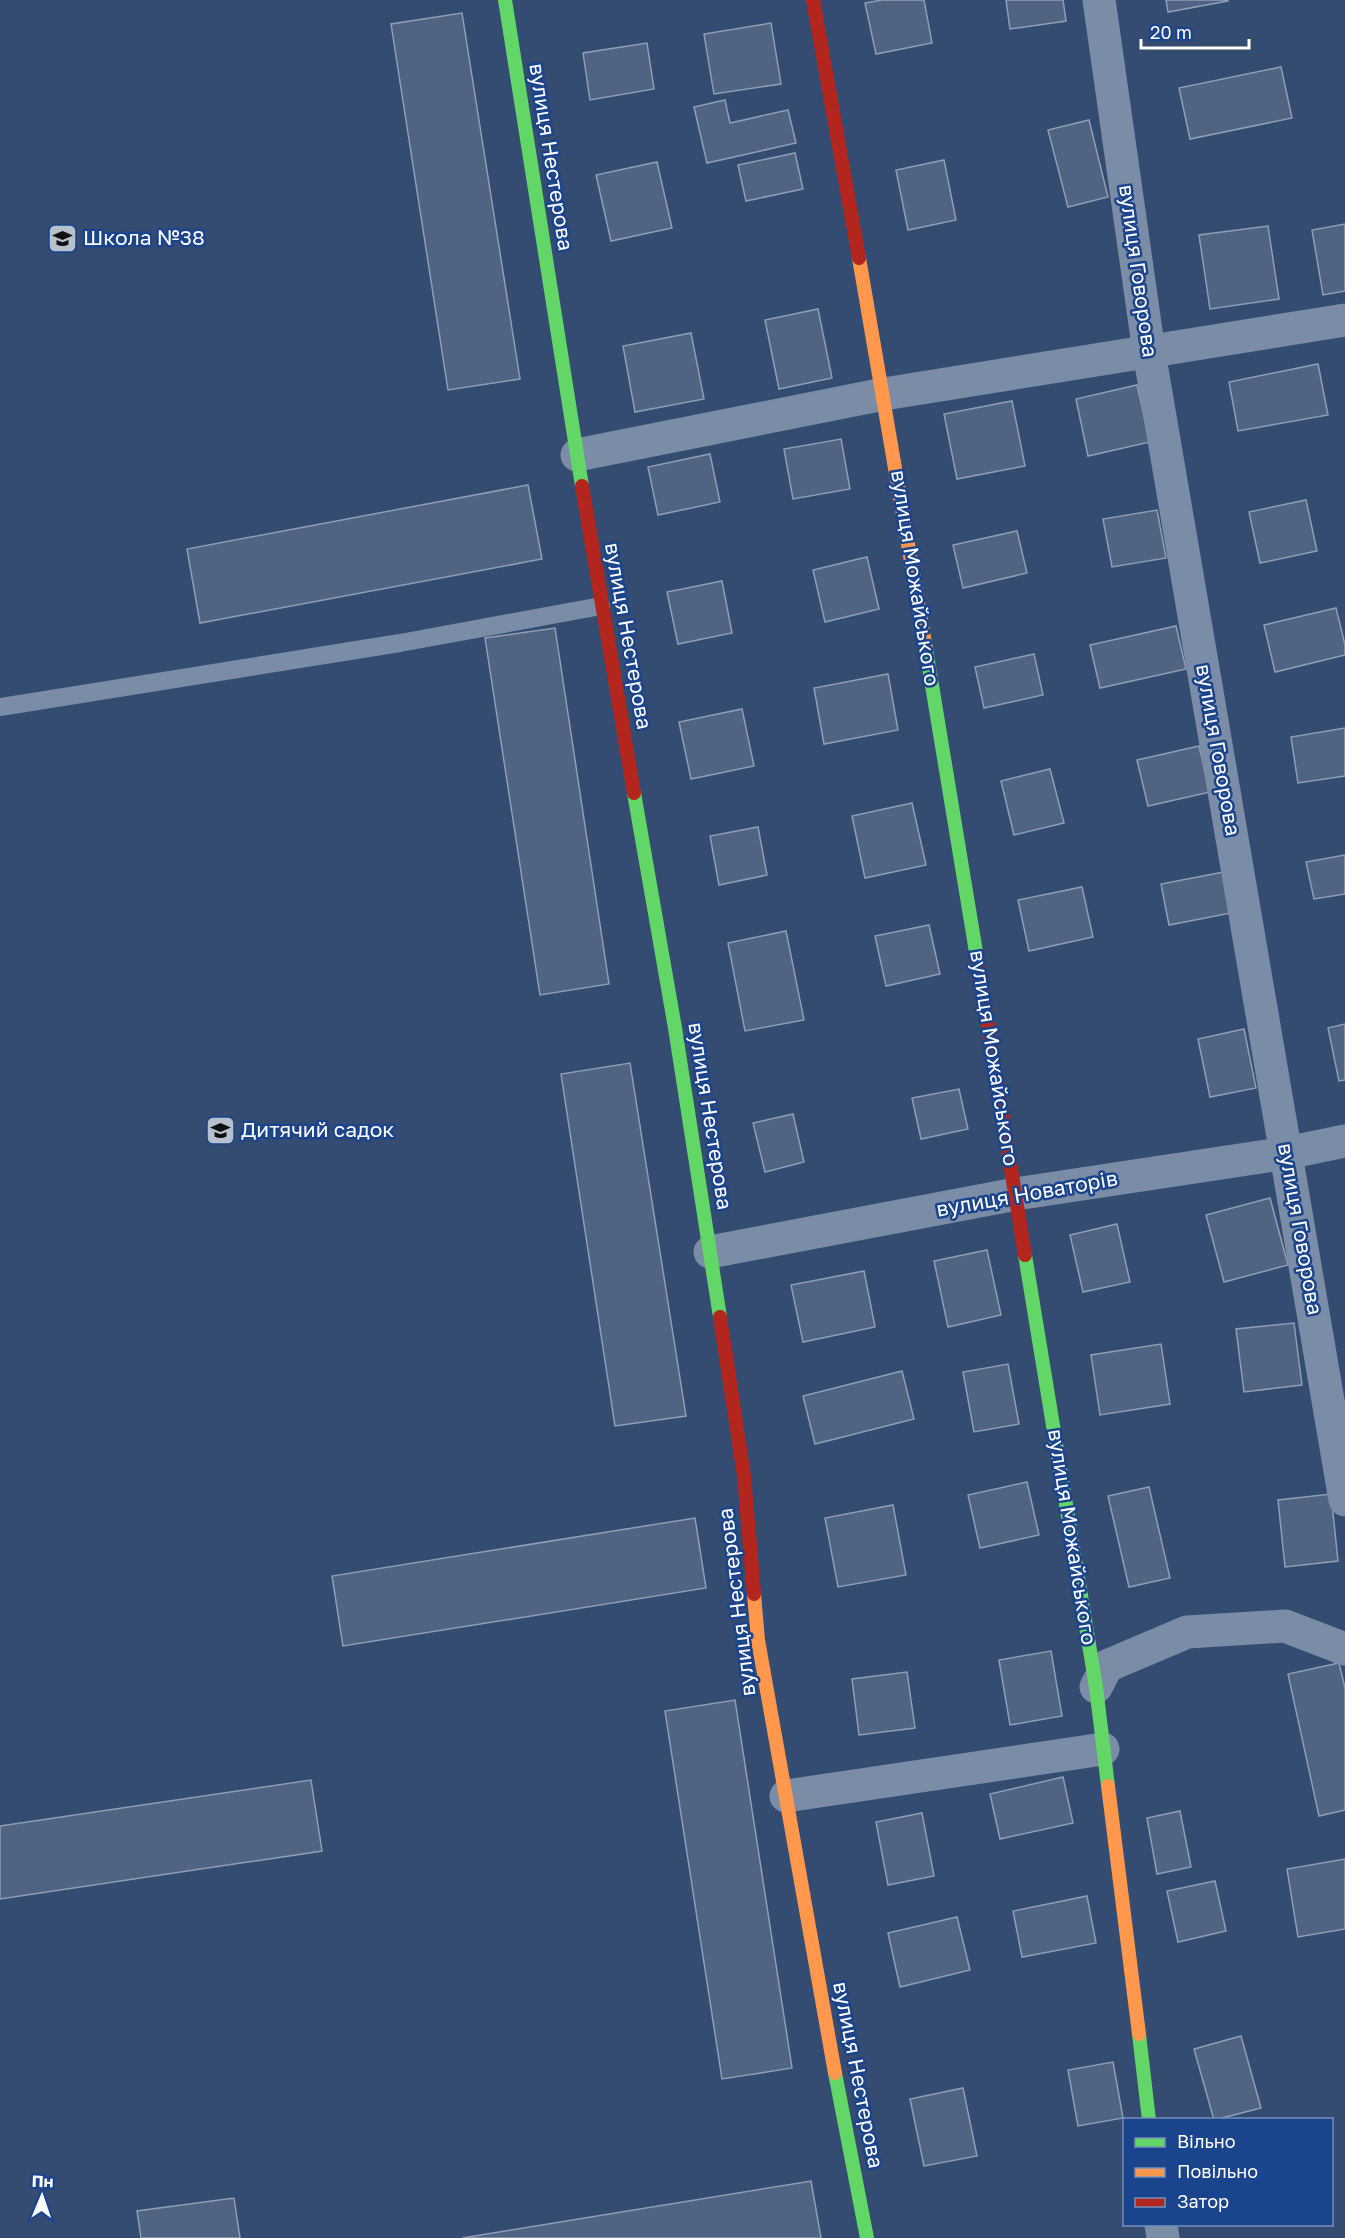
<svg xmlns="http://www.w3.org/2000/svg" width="1345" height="2238" viewBox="0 0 1345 2238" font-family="'Golos Text',sans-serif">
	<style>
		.building { fill: #516382; stroke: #8f9eb5; stroke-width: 1.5 }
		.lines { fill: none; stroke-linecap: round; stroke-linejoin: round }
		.lane { stroke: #7b8ca6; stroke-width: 18 }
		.street { stroke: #7b8ca6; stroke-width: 33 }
		.fast { stroke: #63d668; stroke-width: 14 }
		.slow { stroke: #ff974d; stroke-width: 14 }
		.jam { stroke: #b3261e; stroke-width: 14 }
		.labels { text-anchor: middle; stroke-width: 5; stroke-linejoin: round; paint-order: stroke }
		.street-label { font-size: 21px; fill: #fff; stroke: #1a448c }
		.poi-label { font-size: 21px; fill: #fff; stroke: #1a448c; text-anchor: start }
	</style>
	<rect width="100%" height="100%" fill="#344b72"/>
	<path class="building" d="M882,0H924L932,43L876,54L865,3Z
		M1006,0H1063L1066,21L1010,29Z
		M1166,0H1227L1228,1L1168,12Z
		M462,13L520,379L448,390L391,24Z
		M771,23L781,84L714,94L704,34Z
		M647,43L654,89L590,100L583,53Z
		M1281,67L1292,118L1190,139L1179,88Z
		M725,100L730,123L788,110L796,143L707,163L694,107Z
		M1089,120L1108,197L1068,207L1048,130Z
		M795,153L803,189L746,201L738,165Z
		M944,160L956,220L908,230L896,170Z
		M657,162L672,228L611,241L596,175Z
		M1345,224V291L1323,295L1312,230Z
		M1268,226L1279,299L1210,309L1199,235Z
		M818,309L832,378L779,389L765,320Z
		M691,333L704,399L635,412L623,346Z
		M1318,364L1328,415L1238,431L1229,382Z
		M1137,385L1150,442L1088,456L1076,399Z
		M1012,401L1025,466L957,479L944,414Z
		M841,439L850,489L793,499L784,449Z
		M710,454L720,502L658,515L648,467Z
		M528,485L542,559L200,623L187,549Z
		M1306,500L1317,551L1260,563L1249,512Z
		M1157,510L1166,558L1112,567L1103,519Z
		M1017,531L1027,573L963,588L953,545Z
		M867,557L879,609L825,622L813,570Z
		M722,581L732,633L678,644L667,592Z
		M1336,608L1345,645V655L1275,672L1264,625Z
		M1176,626L1186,669L1100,688L1090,645Z
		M555,628L609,984L540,995L485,638Z
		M1034,654L1043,695L984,708L975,667Z
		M888,674L898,730L824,744L814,688Z
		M742,709L754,766L691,779L679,722Z
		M1345,728V776L1298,783L1291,737Z
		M1199,746L1210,792L1148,806L1137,760Z
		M1050,769L1064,823L1014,835L1001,781Z
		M912,803L926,865L865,878L852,816Z
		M758,827L767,875L719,885L710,836Z
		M1345,855V894L1314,899L1306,862Z
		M1224,872L1231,913L1169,925L1161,884Z
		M1082,887L1093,937L1029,951L1018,900Z
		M929,925L940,974L886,986L875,936Z
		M786,931L804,1020L745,1031L728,943Z
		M1345,1024V1080L1339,1081L1328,1028Z
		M1244,1029L1256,1088L1210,1097L1198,1039Z
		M630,1063L686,1416L615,1426L561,1074Z
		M959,1089L968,1129L921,1139L912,1098Z
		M793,1114L804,1162L765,1172L753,1123Z
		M1270,1198L1288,1265L1224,1282L1206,1215Z
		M1117,1224L1130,1282L1083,1292L1070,1235Z
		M987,1250L1001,1315L948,1327L934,1261Z
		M864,1271L875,1327L803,1342L791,1285Z
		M1294,1323L1302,1385L1244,1392L1236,1329Z
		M1161,1344L1170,1404L1100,1415L1091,1355Z
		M1008,1364L1019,1424L974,1432L963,1372Z
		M902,1371L914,1419L815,1444L803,1396Z
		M1027,1482L1039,1535L980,1548L968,1495Z
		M1149,1487L1170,1578L1129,1587L1108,1496Z
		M1331,1494L1338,1561L1285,1567L1278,1500Z
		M893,1505L906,1575L838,1587L825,1518Z
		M695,1518L706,1588L343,1646L332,1576Z
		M1051,1651L1062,1716L1010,1725L999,1660Z
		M1339,1663L1345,1688V1810L1319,1816L1288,1674Z
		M907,1672L915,1728L859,1735L852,1679Z
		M735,1700L792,2068L722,2079L665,1711Z
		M1063,1777L1073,1823L1000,1839L990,1794Z
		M311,1780L322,1851L0,1899V1826Z
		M1180,1811L1191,1867L1157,1874L1147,1818Z
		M922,1813L934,1876L888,1885L876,1822Z
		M1345,1859V1929L1298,1937L1287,1869Z
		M1215,1881L1226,1931L1178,1942L1167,1891Z
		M1087,1896L1096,1943L1022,1957L1013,1911Z
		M957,1917L970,1970L900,1987L888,1933Z
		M1241,2036L1261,2108L1214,2120L1194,2049Z
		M1113,2062L1123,2118L1078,2126L1068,2070Z
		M963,2088L977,2156L924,2166L910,2099Z
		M811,2181L821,2238H462Z
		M234,2198L240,2238H141L137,2211Z"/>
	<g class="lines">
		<path class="lane" d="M0,707L400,643L601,606"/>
		<path class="street" d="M1099,0L1149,352L1345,1500
			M577,455L884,394L1345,320
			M710,1252L1016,1194L1287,1153L1345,1141
			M1096,1687L1107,1666L1187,1632L1285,1626L1345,1649
			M786,1796L1103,1749
			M1161,2224L1163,2238"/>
		<path class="fast" d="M505,0L582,486
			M926,649L977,958
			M634,793L675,1028L720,1317
			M1025,1255L1096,1687L1108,1786
			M1139,2034L1149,2120
			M835,2073L867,2238"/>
		<path class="slow" d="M859,258L926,649
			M754,1594L758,1640L835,2073
			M1108,1786L1139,2034"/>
		<path class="jam" d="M813,0L859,258
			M582,486L634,793
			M977,958L1025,1255
			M720,1317L744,1476L754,1594"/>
	</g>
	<defs>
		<symbol id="school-square" viewBox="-11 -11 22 22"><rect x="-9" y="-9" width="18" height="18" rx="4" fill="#b8c0ce" stroke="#1a448c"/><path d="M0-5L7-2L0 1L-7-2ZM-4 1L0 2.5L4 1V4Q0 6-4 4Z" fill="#111"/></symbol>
	</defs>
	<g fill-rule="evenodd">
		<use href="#school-square" x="46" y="222" width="33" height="33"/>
		<use href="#school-square" x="204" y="1114" width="33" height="33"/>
	</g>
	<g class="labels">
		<g class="street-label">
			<text transform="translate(551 157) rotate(81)" y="7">вулиця Нестерова</text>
			<text transform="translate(1138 271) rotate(82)" y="7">вулиця Говорова</text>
			<text transform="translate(915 578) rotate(81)" y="7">вулиця Можайського</text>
			<text transform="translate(628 636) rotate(80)" y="7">вулиця Нестерова</text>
			<text transform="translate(1218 750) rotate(80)" y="7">вулиця Говорова</text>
			<text transform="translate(994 1058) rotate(81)" y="7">вулиця Можайського</text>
			<text transform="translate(710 1116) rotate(81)" y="7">вулиця Нестерова</text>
			<text transform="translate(1027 1194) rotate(-10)" y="7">вулиця Новаторів</text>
			<text transform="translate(1300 1229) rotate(80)" y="7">вулиця Говорова</text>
			<text transform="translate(1072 1537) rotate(81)" y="7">вулиця Можайського</text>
			<text transform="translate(737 1602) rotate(-97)" y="7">вулиця Нестерова</text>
			<text transform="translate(858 2075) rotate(79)" y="7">вулиця Нестерова</text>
		</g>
		<g class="poi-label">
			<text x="83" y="245">Школа №38</text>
			<text x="241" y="1137">Дитячий садок</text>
		</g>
	</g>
	<rect x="1123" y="2118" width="210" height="108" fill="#1a448c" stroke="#768fba" stroke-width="1.5"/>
	<rect x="1135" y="2138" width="30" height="9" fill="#63d668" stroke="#768fba" stroke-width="1.5"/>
	<text x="1177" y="2148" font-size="18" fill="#ffffff">Вільно</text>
	<rect x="1135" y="2168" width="30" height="9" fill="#ff974d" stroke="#768fba" stroke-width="1.5"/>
	<text x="1177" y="2178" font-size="18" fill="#ffffff">Повільно</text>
	<rect x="1135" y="2198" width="30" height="9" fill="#b3261e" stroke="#768fba" stroke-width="1.5"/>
	<text x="1177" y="2208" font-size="18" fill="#ffffff">Затор</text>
	<g transform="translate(42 2196) rotate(2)" stroke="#1a448c" stroke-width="4.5" paint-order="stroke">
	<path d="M0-4.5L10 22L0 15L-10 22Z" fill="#ffffff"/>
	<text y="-9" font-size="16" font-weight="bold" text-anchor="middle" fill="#ffffff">Пн</text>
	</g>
	<path d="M1141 39v9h108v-9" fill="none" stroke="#ffffff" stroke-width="3"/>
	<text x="1150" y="39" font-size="18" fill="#ffffff" stroke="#1a448c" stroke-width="4.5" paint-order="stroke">20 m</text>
</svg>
